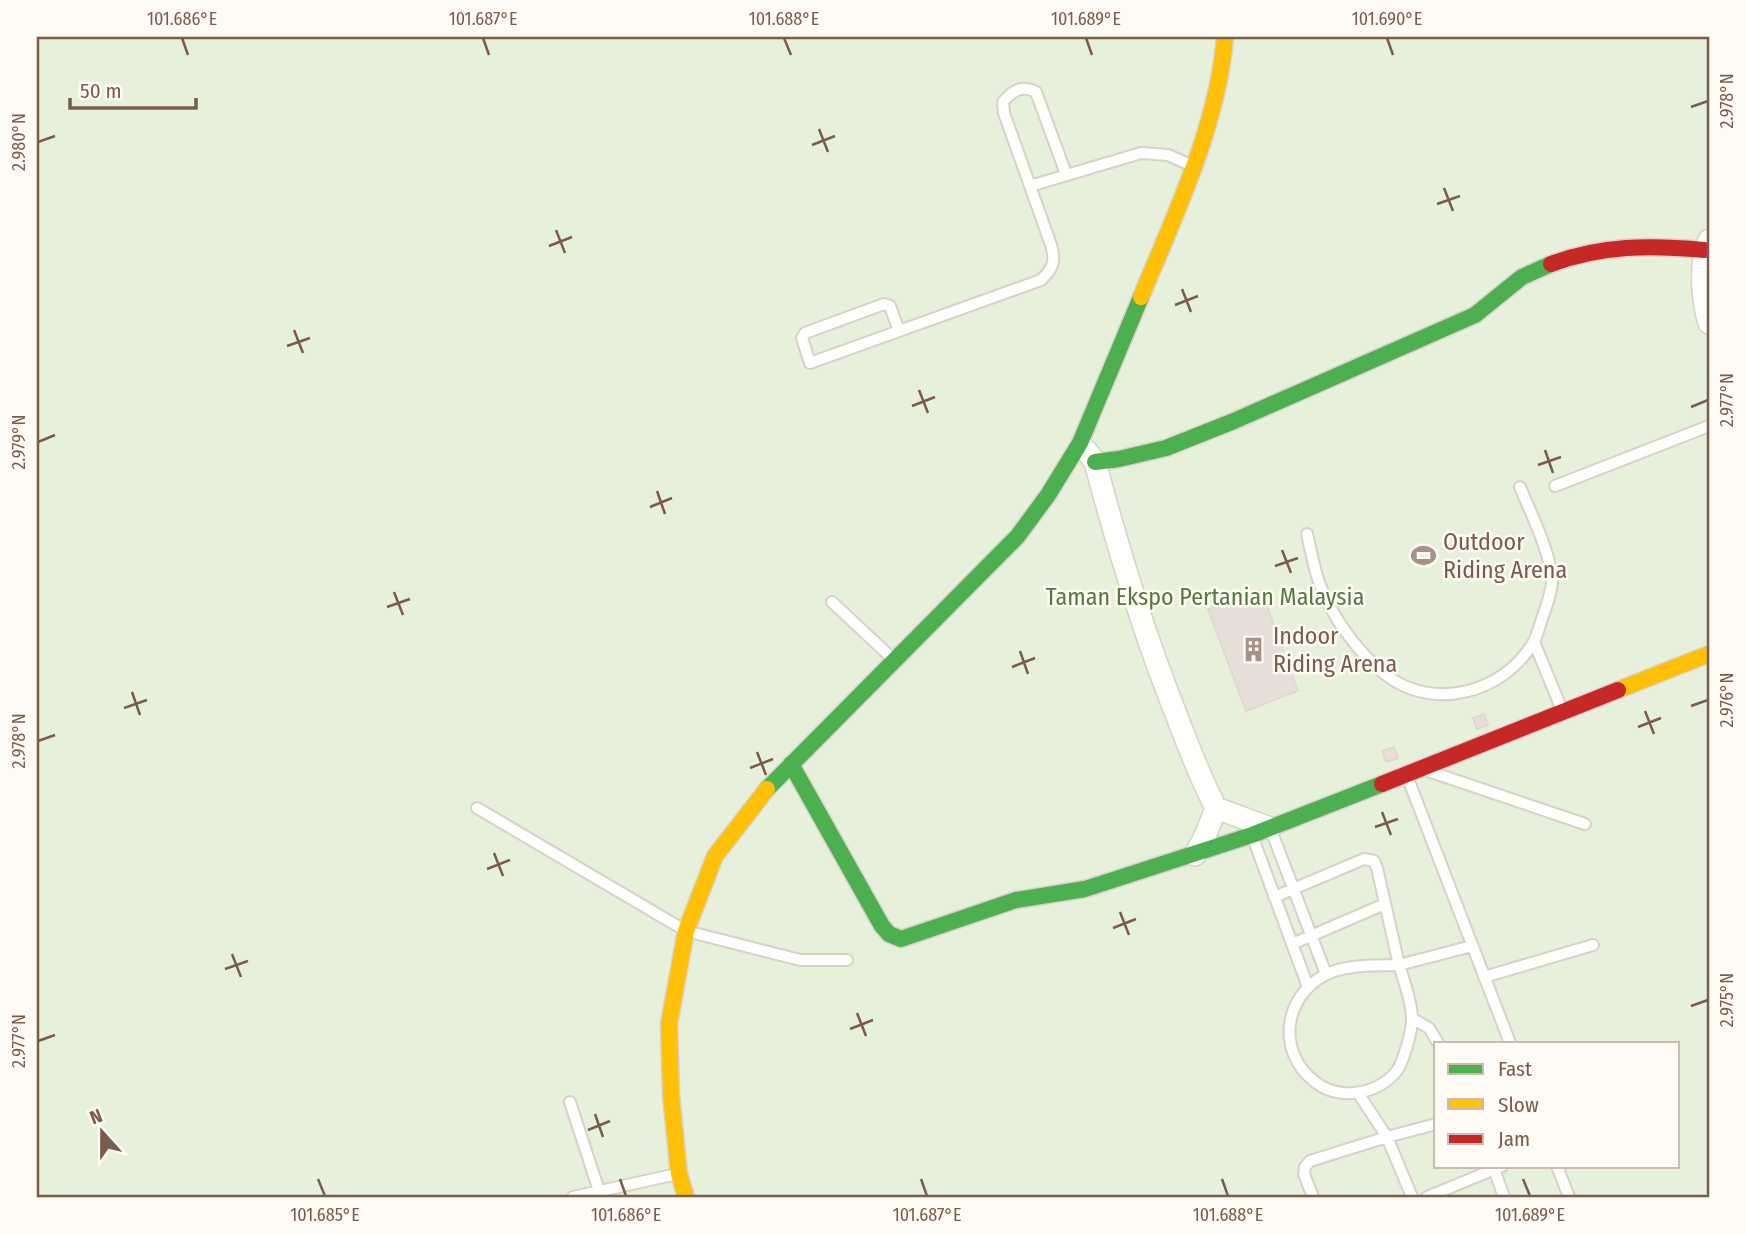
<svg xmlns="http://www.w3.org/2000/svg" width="1746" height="1234" viewBox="0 0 1746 1234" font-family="'Fira Sans Condensed',sans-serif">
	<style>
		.green { fill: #e7f0db; fill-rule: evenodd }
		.building { fill: #e6ded7; stroke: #e2d8d2; stroke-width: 2 }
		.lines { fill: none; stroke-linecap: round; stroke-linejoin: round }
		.lane-casing { stroke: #d7d1cb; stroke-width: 14 }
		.street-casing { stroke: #d7d1cb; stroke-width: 24 }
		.fast-casing { stroke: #d9d2cb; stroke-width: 19 }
		.slow-casing { stroke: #d9d2cb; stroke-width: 19 }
		.jam-casing { stroke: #d9d2cb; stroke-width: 19 }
		.lane { stroke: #fefefd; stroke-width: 10 }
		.street { stroke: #fefefd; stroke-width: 21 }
		.fast { stroke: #4caf50; stroke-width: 16 }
		.slow { stroke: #ffc107; stroke-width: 16 }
		.jam { stroke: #c62828; stroke-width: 16 }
		.ticks { fill: none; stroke: #7a5c4d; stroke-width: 2.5 }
		.labels { text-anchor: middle; stroke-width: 5; stroke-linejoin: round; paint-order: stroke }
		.poi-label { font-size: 24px; fill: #7a5c4d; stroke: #fffaf3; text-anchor: start }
		.park-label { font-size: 24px; fill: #537a41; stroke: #fffaf3 }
		.neatline { fill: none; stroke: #7a5c4d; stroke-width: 2.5 }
		.ticks-label { font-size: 18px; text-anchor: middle; fill: #7a5c4d }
	</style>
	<rect width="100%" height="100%" fill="#f9f5f0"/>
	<path class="green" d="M37,37H1709V1197H37ZM1436,1043H1678V1166H1436Z"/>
	<path class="building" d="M1261,590L1298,691L1246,711L1208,609Z
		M1484,714L1488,725L1477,729L1473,718Z
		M1394,747L1398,758L1386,762L1382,751Z"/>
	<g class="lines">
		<defs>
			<path id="lane" d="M1030,186L1141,153L1168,155L1195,167
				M899,331L890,306L884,304L805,333L802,338L810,363L1041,280C1053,269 1056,261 1051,245L1004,113L1003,102C1013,90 1022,85 1036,92L1066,174
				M1555,486L1709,426
				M1307,534C1311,551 1314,569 1320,585C1332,617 1359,654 1386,675C1433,711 1502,694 1533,643C1538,635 1540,623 1544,613C1547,604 1551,593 1552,583C1553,558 1530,511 1520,487
				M832,602L894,660
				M1534,642L1562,710
				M1428,771L1585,824
				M1407,776L1510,1043
				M477,808L686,931L800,960H847
				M1271,830L1326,974
				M1253,838L1308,987
				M1274,897L1364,859L1374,861L1377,868L1399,965L1472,946
				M1292,944L1385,904
				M1399,965C1404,981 1411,999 1412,1017C1413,1028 1403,1064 1396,1072C1376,1095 1338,1101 1314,1081C1277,1052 1283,997 1325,975C1346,964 1375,966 1399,965Z
				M1484,977L1593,945
				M1413,1019L1429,1028L1438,1043
				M1358,1093L1387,1137L1436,1124
				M570,1102L601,1197
				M1493,1166L1504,1197
				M1557,1166L1569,1197
				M573,1197L677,1174
				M1313,1197L1304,1174L1305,1167L1310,1161L1387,1137L1412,1197
				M1427,1197L1502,1166"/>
			<path id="street" d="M1709,240C1699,262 1702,300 1709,323
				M1086,450L1095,462C1117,545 1142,628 1174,709C1187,742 1199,776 1216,808L1270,828
				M1195,855L1206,834L1216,808"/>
			<path id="fast" d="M1095,462L1119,459L1166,448L1234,421L1475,315L1522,277L1551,264
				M791,764L882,926L889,934L901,939L1016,900L1085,889L1252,835L1382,784
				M767,789L1017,537L1048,495L1080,443L1141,297"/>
			<path id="slow" d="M1141,297C1175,215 1218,125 1225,37
				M1618,690L1709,654
				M686,1197L679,1174L671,1095L669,1024L686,931L715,856L767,789"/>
			<path id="jam" d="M1551,264C1602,245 1650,245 1704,250
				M1382,784L1618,690"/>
		</defs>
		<use href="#lane" class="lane-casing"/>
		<use href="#street" class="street-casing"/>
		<use href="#fast" class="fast-casing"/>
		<use href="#slow" class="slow-casing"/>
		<use href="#jam" class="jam-casing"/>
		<use href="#lane" class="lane"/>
		<use href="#street" class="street"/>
		<use href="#fast" class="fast"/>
		<use href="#slow" class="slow"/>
		<use href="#jam" class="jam"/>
	</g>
	<path class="ticks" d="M182,38L188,55M483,38L489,55M784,38L791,55M1086,38L1092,55M1387,38L1393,55M1691,107L1708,101M819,129L828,152M38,142L55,136M812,145L835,136M1444,188L1453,211M1437,204L1460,196M556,230L565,253M549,246L572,237M1182,289L1191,312M1175,305L1198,296M294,330L303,353M287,346L310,338M919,390L928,413M912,406L935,397M1691,407L1708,400M38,442L55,435M1545,450L1553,473M1538,465L1561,457M657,491L665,514M650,507L672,498M1282,550L1291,573M1275,566L1298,558M394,592L403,615M387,607L410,599M1020,651L1028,674M1012,667L1035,658M132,692L140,715M1691,706L1708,700M124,708L147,700M1645,711L1654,734M1638,727L1661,718M38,741L55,735M757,752L766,775M750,768L773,759M1382,812L1391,835M1375,827L1398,819M494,853L503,876M487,869L510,860M1120,912L1129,935M1113,928L1136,919M232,954L241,977M225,969L248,961M1691,1006L1708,1000M857,1013L866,1036M850,1029L873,1020M38,1041L55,1035M595,1114L603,1137M588,1130L610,1121M318,1179L325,1196M620,1179L626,1196M921,1179L927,1196M1222,1179L1228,1196M1523,1179L1530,1196"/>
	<defs>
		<symbol id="stadium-bare" viewBox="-9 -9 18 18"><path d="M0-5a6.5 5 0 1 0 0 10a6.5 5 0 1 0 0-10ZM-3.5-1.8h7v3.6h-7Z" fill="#a69286" stroke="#fffaf3" stroke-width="2.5" paint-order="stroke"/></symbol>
		<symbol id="building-bare" viewBox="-9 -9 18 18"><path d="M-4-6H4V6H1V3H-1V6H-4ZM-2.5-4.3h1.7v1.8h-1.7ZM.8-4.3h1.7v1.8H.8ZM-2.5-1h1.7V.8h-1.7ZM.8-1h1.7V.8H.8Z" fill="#a69286" stroke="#fffaf3" stroke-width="2.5" paint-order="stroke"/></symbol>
	</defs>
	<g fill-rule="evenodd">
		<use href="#stadium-bare" x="1406" y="538" width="35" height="35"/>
		<use href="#building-bare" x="1236" y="632" width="35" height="35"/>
	</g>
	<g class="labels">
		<g class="poi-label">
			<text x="1443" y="550">Outdoor<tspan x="1443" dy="28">Riding Arena</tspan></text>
			<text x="1273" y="644">Indoor<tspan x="1273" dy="28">Riding Arena</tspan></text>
		</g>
		<g class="park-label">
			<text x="1205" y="605">Taman Ekspo Pertanian Malaysia</text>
		</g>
	</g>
	<rect width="1746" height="1234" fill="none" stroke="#fffaf3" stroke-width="77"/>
	<rect x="1434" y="1042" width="245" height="126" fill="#fffaf3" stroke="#cabbb1" stroke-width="2"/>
	<rect x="1448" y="1064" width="35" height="10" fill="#4caf50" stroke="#cabbb1" stroke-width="2"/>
	<text x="1498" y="1076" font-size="21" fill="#7a5c4d">Fast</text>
	<rect x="1448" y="1099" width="35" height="10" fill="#ffc107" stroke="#cabbb1" stroke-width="2"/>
	<text x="1498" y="1112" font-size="21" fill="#7a5c4d">Slow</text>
	<rect x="1448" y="1134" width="35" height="10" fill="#c62828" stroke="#cabbb1" stroke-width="2"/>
	<text x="1498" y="1146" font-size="21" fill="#7a5c4d">Jam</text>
	<g transform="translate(102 1132) rotate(339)" stroke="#fffaf3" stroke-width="5" paint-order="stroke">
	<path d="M0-5L12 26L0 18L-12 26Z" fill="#7a5c4d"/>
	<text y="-10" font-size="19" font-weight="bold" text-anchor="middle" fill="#7a5c4d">N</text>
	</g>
	<path d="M70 98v10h126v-10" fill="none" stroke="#7a5c4d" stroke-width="3.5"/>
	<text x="80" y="98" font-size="21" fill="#7a5c4d" stroke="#fffaf3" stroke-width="5" paint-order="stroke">50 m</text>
	<rect x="38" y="38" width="1670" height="1158" class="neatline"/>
	<g class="ticks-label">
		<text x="182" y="25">101.686°E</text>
		<text x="483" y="25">101.687°E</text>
		<text x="784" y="25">101.688°E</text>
		<text x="1086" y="25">101.689°E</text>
		<text x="1387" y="25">101.690°E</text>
		<text transform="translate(1727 101) rotate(-90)" y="6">2.978°N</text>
		<text transform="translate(19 142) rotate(-90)" y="6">2.980°N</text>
		<text transform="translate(1727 400) rotate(-90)" y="6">2.977°N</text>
		<text transform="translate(19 442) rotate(-90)" y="6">2.979°N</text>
		<text transform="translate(1727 700) rotate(-90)" y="6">2.976°N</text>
		<text transform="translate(19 741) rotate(-90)" y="6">2.978°N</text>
		<text transform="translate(1727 1000) rotate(-90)" y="6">2.975°N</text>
		<text transform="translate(19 1041) rotate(-90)" y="6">2.977°N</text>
		<text x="325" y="1221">101.685°E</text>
		<text x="626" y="1221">101.686°E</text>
		<text x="927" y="1221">101.687°E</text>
		<text x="1228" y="1221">101.688°E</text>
		<text x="1530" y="1221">101.689°E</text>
	</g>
</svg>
